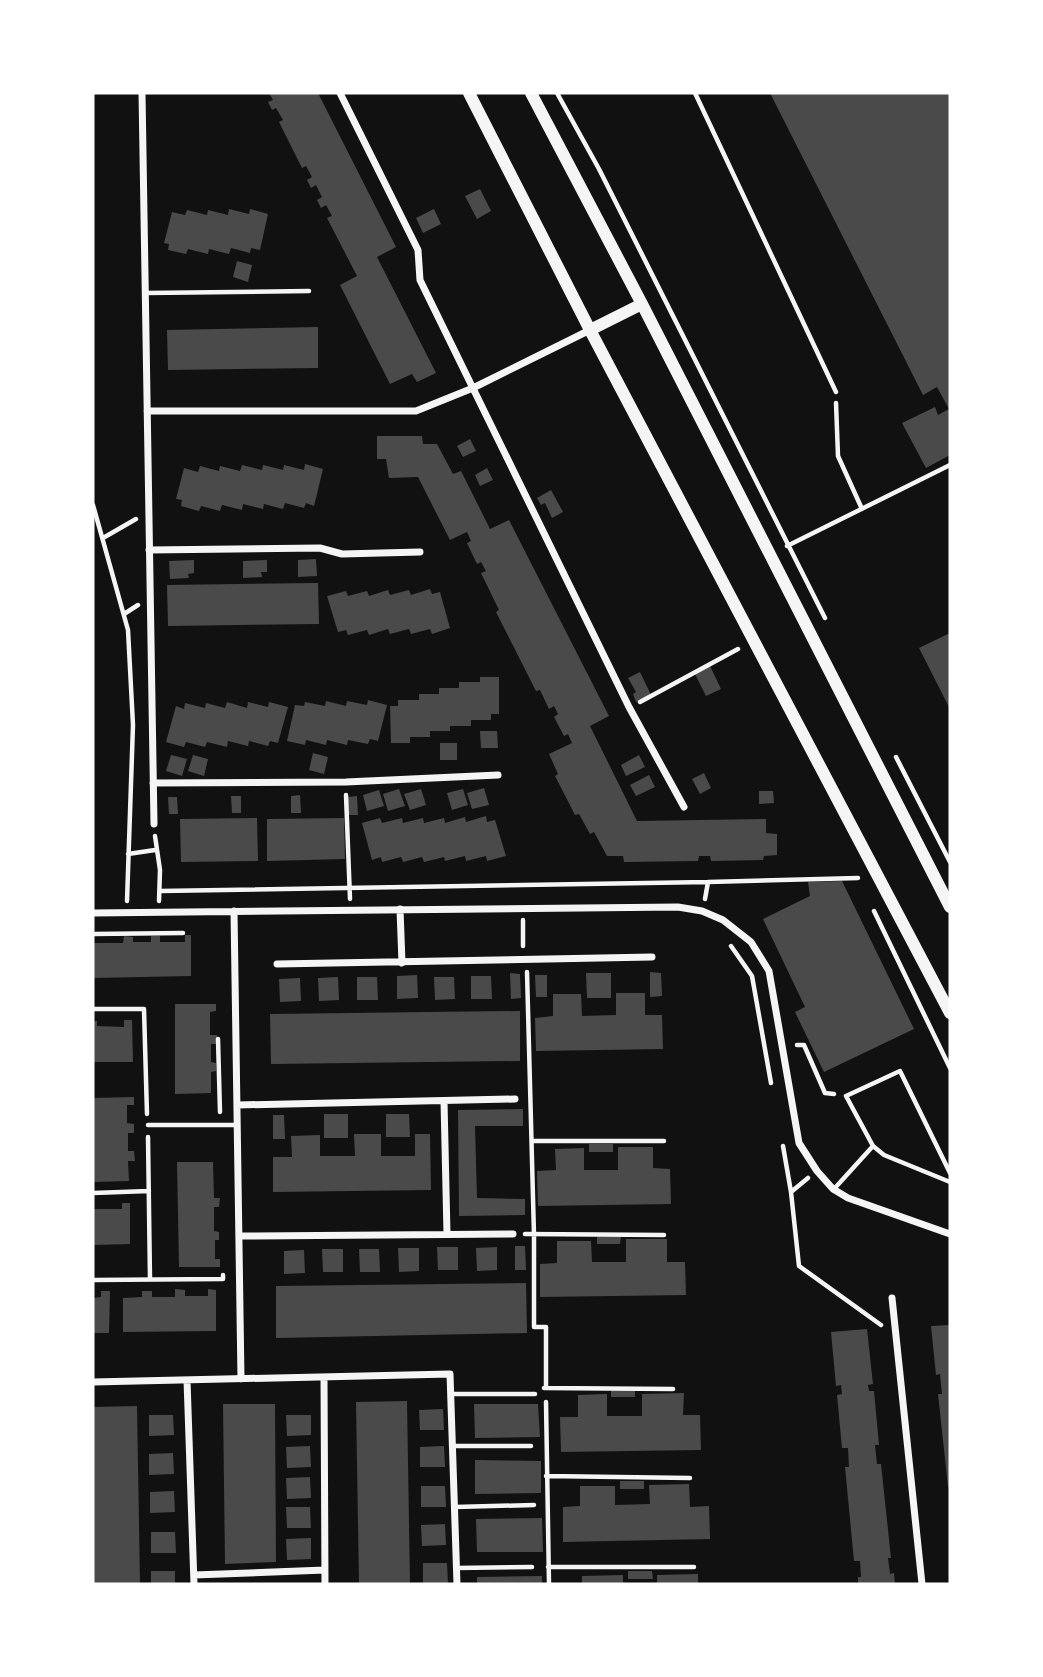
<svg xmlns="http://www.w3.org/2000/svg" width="1043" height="1677" viewBox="0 0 1043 1677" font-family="Cabin,sans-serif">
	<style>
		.building { fill: #4a4a4a }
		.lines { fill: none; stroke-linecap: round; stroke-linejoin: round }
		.path { stroke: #f5f5f5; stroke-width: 4.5 }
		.service { stroke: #f5f5f5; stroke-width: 4.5 }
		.minor { stroke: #f5f5f5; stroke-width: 7 }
		.tertiary { stroke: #f5f5f5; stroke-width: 12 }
	</style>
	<rect width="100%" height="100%" fill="#111"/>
	<path class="building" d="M269,93H318L396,247L377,257L436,373L417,382L412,374L390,384L340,285L357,276L327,218L332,216L326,205L321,208L317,200L322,197L316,185L311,188L307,180L312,177L306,166L302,168L279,122L283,120L276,108L272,110L268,102L273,100Z
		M770,93H950V455L926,468L902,423L935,407L938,415L949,409L937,387L923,395Z
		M480,189L491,211L477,219L465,196Z
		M229,209L249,214L250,209L268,214L260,250L251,248L250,253L231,248L229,254L209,249L208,254L188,249L186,254L168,250L169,244L164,243L172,212L185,215L187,210L207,215L208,210L228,215Z
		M434,209L441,224L423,233L416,218Z
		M237,261L252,265L248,282L233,277Z
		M318,327V368L168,370L167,330Z
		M377,436H422L423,444H437L453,474L461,471L490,529L509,520L609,716L590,726L637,821L766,819V833L777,834V855L764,856L763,860L711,861L710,856H699L698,861L624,862L623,856H607L594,832L590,834L579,814L575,815L555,776L558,774L549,754L572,743L568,734L564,736L554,717L558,714L554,706L549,709L540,690L536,691L496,612L499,610L481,573L486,571L481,562L477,564L467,543L471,541L467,532L450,540L418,477L389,478L386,459H377Z
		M470,439L476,451L463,457L457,446Z
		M305,464L323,469L314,506L306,503L304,508L285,503L283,509L264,504L263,509L243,504L242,510L222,505L220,511L201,506L199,511L181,506L182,500L176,499L184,468L198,472L200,466L219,471L220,466L240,471L242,465L262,470L263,465L283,470L284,465L304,470Z
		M487,468L493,480L480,486L475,475Z
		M551,490L563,512L552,518L545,503L541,505L537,498Z
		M316,559L317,576L298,577V560Z
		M194,560V573L188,574L189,578L170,579L169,561Z
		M267,560V572H261L262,577L243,578V561Z
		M318,583L319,624L168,626L167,585Z
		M430,589L432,594L440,592L450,628L432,634L430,629L411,634L409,629L390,634L388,629L369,635L367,630L348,635L346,630L338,632L327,596L346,591L348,596L367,591L369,596L388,590L390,595L409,590L411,595Z
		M950,633V709L919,648Z
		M710,666L721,689L706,696L695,674Z
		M640,672L651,695L636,702L633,694L636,692L628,678Z
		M480,677H499V714H491V720H471V726H450V731H430V737H410V743H391L390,706H398V700H419V694H439V688H459V682H480Z
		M368,700L387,705L378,741L370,739L368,744L348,740L347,745L327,740L326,745L306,740L305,745L287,741L295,705L304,706L305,702L325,706L326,701L346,706L347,701L367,705Z
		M227,702L247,708L248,702L268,707L269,702L288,707L278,743L270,741L268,746L249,741L248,746L228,741L227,747L207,742L205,747L186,742L184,747L166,742L176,706L184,709L185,703L205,708L206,703L225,708Z
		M480,731H497L498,748H481Z
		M440,743H457V760H440Z
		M313,753L328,757L324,774L309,770Z
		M171,755L187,759L182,776L166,771Z
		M193,755L208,759L204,776L188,771Z
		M639,755L645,767L626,776L621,765Z
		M704,773L711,788L700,794L692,779Z
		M649,775L655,787L636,796L630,785Z
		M484,788L489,805L472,809L467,793Z
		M399,789L405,806L388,811L383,794Z
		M421,789L426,805L410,810L404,794Z
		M463,789L468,805L452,810L447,793Z
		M379,790L384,806L367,811L363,795Z
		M759,791H773L774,803L759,804Z
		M300,795L301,813H291V796Z
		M231,796H241V813H232Z
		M357,796L358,815H348V797Z
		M168,797H177L178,814H169Z
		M486,816L487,822L495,820L506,856L487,861L486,856L466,861L465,856L445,861L444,857L424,862L422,857L403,862L401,857L382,862L381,857L372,860L362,823L380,818L382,823L402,818L403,823L423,818L424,823L444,818L445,823L465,817L466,822Z
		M257,818L258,861L181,862L180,819Z
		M344,818L345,859L267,861V819Z
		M842,881L914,1029L824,1072L795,1012L805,1007L763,919L810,896L808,882Z
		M185,935H191V976L93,978V943H123L124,936L133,937V942H151V936H160V942H185Z
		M650,972L661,973L662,996L650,997Z
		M510,973L520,974L521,998L511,999Z
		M586,973H611V998H587Z
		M417,975L418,998L397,999V976Z
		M535,975H547V997H536Z
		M471,976H491L492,999H471Z
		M338,977L339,1000L319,1001L318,978Z
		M357,977H377L378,1000H357Z
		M434,977H454L455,999L435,1000Z
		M300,978L301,1001L280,1002L279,979Z
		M616,993H645V1015H662L663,1049L536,1051L535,1018L553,1016V994H581L582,1016L616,1015Z
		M175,1004H216V1011L210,1012V1035H217V1044H211V1062L216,1063V1071L211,1072V1093L175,1094Z
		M520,1011V1061L271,1064L270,1014Z
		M124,1020H132L133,1062H93V1021H97V1026L124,1027Z
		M134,1097V1105H127V1123L134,1124V1133H128V1151H134L135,1161H128L129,1181L93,1182V1098Z
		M523,1109V1126H475L477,1198L525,1199V1215L459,1216L458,1110Z
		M324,1114H348V1138H324Z
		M386,1114H409L410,1137H386Z
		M273,1115H284L285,1139H273Z
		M354,1134H381V1156H415V1134H430L431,1190L273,1192V1157H292L291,1136L320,1135V1156H355Z
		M589,1144H613V1152H589Z
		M618,1147H653V1168L670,1169L671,1204L538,1206L537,1171L556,1170L555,1149L584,1148V1170H618Z
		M177,1162H213L214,1198H220L219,1207H214V1231L219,1232V1240H215V1259H220V1267H179Z
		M122,1203H130V1244L93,1245V1209H122Z
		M597,1237H621L620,1244H597Z
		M626,1239H667V1262H685L686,1295L540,1297V1264L557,1263V1241H591L592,1262H626Z
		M515,1246H525L526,1270H515Z
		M437,1247H458V1270H438Z
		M497,1247V1270L477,1271L476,1248Z
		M398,1248H419V1271L399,1272Z
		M322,1249H343V1272H323Z
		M359,1249H379L380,1272H360Z
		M304,1250L305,1273L284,1274V1251Z
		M526,1283L527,1333L276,1338V1286Z
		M175,1289L185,1290V1296H208V1289L216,1290V1331L123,1332V1298L142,1297V1291H152V1297H175Z
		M101,1291H110L109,1333H93V1298L101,1297Z
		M950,1325V1487H948L938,1394H942L940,1374L936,1375L931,1326Z
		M867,1329L873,1384L868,1385L869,1391H874L879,1445H875L877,1464H881L891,1558H888L890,1574L894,1573L895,1584H858V1577H861L860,1561H854L845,1467H849L848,1448H842L837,1395L842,1394L841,1385L836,1386L831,1332Z
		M635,1389V1397H611V1390Z
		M684,1393L683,1415H700L701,1450L561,1452L560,1417H578V1395L607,1394V1416H642V1394Z
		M407,1401L410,1584H359L356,1402Z
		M223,1404H275L276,1562L225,1564Z
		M474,1404H538L540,1437L475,1438Z
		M137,1406L140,1584H93V1407Z
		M443,1409L444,1430H420L419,1410Z
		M149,1415H173L174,1435L149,1436Z
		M286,1415H311V1435L287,1436Z
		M310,1446L311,1467L287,1468L286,1447Z
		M444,1446L445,1467H420V1447Z
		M173,1453L174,1474L149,1475V1454Z
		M475,1460L541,1461V1493L475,1494Z
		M310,1477L311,1498L287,1499L286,1478Z
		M620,1481H644V1489H620Z
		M689,1484L690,1507L709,1506L710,1539L563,1542V1507L580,1506V1486H615V1505L650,1504L649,1485Z
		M421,1486H445L446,1507H421Z
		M174,1491L175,1512L150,1513V1492Z
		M286,1507H310L311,1528H287Z
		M542,1518L543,1552H477L476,1519Z
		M445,1524L446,1545L422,1546L421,1525Z
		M151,1532H175L176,1553H151Z
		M311,1538V1559L287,1560L286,1539Z
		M423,1563H447L448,1584H423Z
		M151,1571H175V1584H151Z
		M628,1571H652L653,1579H628Z
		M698,1574V1584H657V1575Z
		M623,1575V1584H582V1576Z
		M542,1576V1584H477V1577Z"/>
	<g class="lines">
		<path class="path" d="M557,93L599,169L825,618
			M836,403L838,456L862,509
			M93,505L128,630L133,725L127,901
			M103,538L136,519
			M787,546L950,465
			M124,614L138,605
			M640,702L738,649
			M896,757L950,862
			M346,795L350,899
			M155,836L160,870L159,901
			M128,854L155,850
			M160,891L708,882
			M705,899L708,882L858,878
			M874,911L950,1068
			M523,920V946
			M93,934L183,933
			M731,946L752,976L771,1083
			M527,972L534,1235V1327H546V1387
			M93,1009H144L147,1114
			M218,1039L220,1112
			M797,1045H804L825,1093L834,1094
			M148,1137L150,1279
			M532,1141H664
			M783,1146L791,1192L799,1266L881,1325
			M791,1192L808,1178
			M93,1193L149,1191
			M525,1234L664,1235
			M93,1280L223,1279V1275
			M544,1388L673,1389
			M546,1402L549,1584
			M546,1476L690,1478
			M548,1567H694"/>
		<path class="service" d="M695,93L836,392
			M146,293L309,291
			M148,1125H237
			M873,1146L884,1155L950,1182
			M834,1189L873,1146L846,1096L900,1071L950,1173
			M451,1394H535
			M452,1446H531
			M455,1507L534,1505
			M456,1568L532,1567"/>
		<path class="minor" d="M142,93L154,824
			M340,93L418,250L420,280L629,707L684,807
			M147,411H416L473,388L590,330
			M149,550L320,548L342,554L420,552
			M153,783L346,782L498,775
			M400,909L402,963
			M234,911L241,1379
			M93,913L678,907L702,911L723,920L751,942L769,971L799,1143L817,1171L833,1189L848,1198L950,1234
			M277,964L652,957
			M444,1101L447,1234
			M237,1105L515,1099
			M240,1236L513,1234
			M892,1298L922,1584
			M324,1377L325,1584
			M187,1380L194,1584
			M93,1382L450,1374L457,1584
			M194,1575L325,1570"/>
		<path class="tertiary" d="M469,93L590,330L950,1013
			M531,93L642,304L950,907
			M590,330L642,304"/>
	</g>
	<rect width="1043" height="1677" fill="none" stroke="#ffffff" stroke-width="189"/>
</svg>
